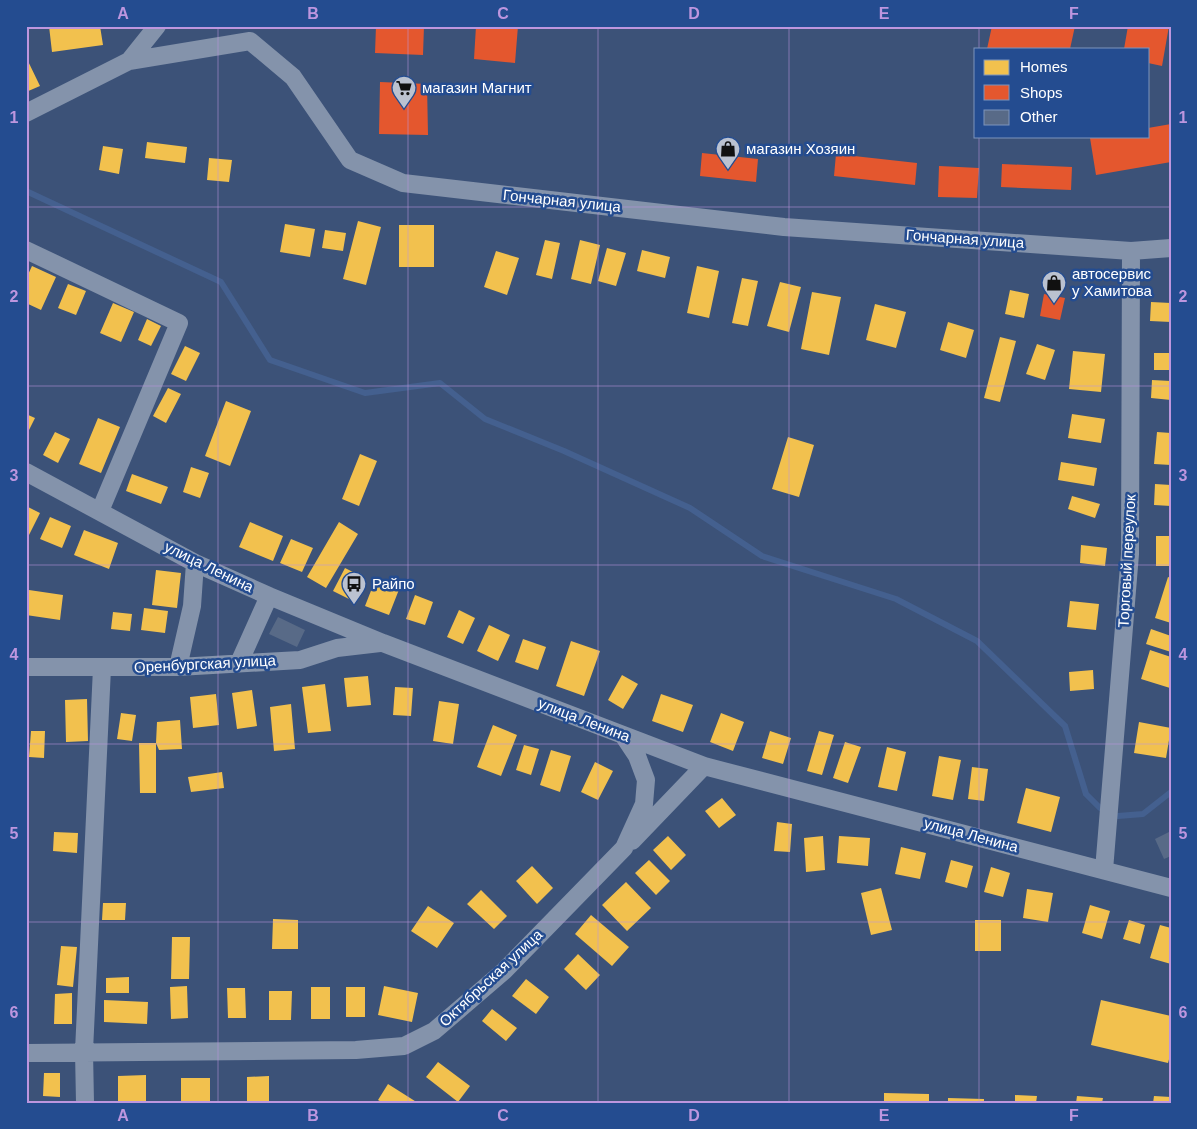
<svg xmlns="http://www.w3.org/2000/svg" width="1197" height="1129" viewBox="0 0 1197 1129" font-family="Helvetica,sans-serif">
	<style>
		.homes { fill: #f2c14e }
		.shops { fill: #e4572e }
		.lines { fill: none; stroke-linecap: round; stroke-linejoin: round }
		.stream { stroke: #44608f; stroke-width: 6 }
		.building { fill: #586a87 }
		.minor { stroke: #8493ab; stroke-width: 18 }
		.grid { fill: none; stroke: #bd96df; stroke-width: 1; stroke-opacity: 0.55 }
		.labels { text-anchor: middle; stroke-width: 5; stroke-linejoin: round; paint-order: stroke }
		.poi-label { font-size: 15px; fill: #fff; stroke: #244c90; text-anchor: start }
		.street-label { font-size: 15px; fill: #fff; stroke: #244c90 }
		.neatline { fill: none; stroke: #bd96df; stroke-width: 2 }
		.grid-label { font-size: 16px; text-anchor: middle; font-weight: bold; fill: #bd96df }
	</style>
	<rect width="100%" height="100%" fill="#3c5278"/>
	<path class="homes" d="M49,26H100L103,45L52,52Z
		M26,57L40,86L26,92Z
		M147,142L187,147L185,163L145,158Z
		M103,146L123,149L119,174L99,170Z
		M209,158L232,160L229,182L207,180Z
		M358,221L381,227L366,285L343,279Z
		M285,224L315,229L310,257L280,252Z
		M399,225H434V267H399Z
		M325,230L346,233L343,251L322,248Z
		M545,240L560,243L552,279L536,275Z
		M580,240L600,245L591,284L571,279Z
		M607,248L626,253L616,286L598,281Z
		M642,250L670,257L665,278L637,271Z
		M496,251L519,258L507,295L484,287Z
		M32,266L56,277L41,310L26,303V279Z
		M697,266L719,271L709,318L687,313Z
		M742,278L758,281L748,326L732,323Z
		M780,282L801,287L789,332L767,326Z
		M68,284L86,291L76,315L58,308Z
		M1010,290L1029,294L1024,318L1005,314Z
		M812,292L841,297L829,355L801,349Z
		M1151,302L1171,303V322L1150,321Z
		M113,303L134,312L121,342L100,333Z
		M875,304L906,312L896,348L866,340Z
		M147,319L161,326L151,346L138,340Z
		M948,322L974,330L966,358L940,350Z
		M1000,337L1016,341L1000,402L984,398Z
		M1037,344L1055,350L1045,380L1026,374Z
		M185,346L200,353L186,381L171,374Z
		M1073,351L1105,354L1101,392L1069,389Z
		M1154,353H1171V370H1154Z
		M1152,380L1171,381V400L1151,398Z
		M168,388L181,394L166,423L153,416Z
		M226,401L251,411L230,466L205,456Z
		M26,414L35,418L26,436Z
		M1072,414L1105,419L1101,443L1068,438Z
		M98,418L120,427L101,473L79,464Z
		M55,432L70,439L58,463L43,455Z
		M1157,432L1171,433V465L1154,464Z
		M788,437L814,445L799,497L772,489Z
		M360,454L377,461L359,506L342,499Z
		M1061,462L1097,468L1094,486L1058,480Z
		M191,467L209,473L200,498L183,492Z
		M132,474L168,487L161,504L126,491Z
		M1155,484L1171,485V506L1154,505Z
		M1072,496L1100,504L1095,518L1068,509Z
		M26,506L40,513L29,535L26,533Z
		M50,517L71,526L62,548L40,539Z
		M250,522L283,536L273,561L239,547Z
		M339,522L358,534L326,588L307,577Z
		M84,530L118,543L109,569L74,555Z
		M1156,536H1170V566H1156Z
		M291,539L313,548L302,572L280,563Z
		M1081,545L1107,548L1105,566L1080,563Z
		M345,568L363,577L351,600L333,591Z
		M156,570L181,573L177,608L152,605Z
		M1168,577L1171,578V623L1155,618Z
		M376,578L400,587L389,615L365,606Z
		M29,590L63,595L60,620L26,615Z
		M415,595L433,602L425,625L406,619Z
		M1070,601L1099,604L1096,630L1067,627Z
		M144,608L168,611L165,633L141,630Z
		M459,610L475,618L463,644L447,637Z
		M113,612L132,614L130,631L111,629Z
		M489,625L510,635L498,661L477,651Z
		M1151,629L1171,636V652L1146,644Z
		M523,639L546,647L538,670L515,662Z
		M571,641L600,651L584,696L556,686Z
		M1150,650L1171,657L1170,688L1141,679Z
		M1093,670L1094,689L1070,691L1069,672Z
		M622,675L638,684L623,709L608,700Z
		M368,676L371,705L347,707L344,678Z
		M325,684L331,731L308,733L302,687Z
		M395,687L413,688L411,716L393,715Z
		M252,690L257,726L237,729L232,693Z
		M216,694L219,725L193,728L190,697Z
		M661,694L693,705L683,732L652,721Z
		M87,699L88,741L66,742L65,700Z
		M439,701L459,704L453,744L433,741Z
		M291,704L295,749L274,751L270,707Z
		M121,713L136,715L132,741L117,739Z
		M721,713L744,722L733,751L710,742Z
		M180,720L182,749L159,750L156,743L157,722Z
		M1139,722L1171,728L1166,758L1134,753Z
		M493,725L517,735L501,776L477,767Z
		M31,731H45L44,758L29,757Z
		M770,731L791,738L783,764L762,758Z
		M819,731L834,735L822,775L807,771Z
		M845,742L861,747L848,783L833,778Z
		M139,743H156V793H140Z
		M524,745L539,749L531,775L516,770Z
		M887,747L906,752L897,791L878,787Z
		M551,750L571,756L560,792L540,785Z
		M939,756L961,760L953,800L932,796Z
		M595,762L613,771L598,800L581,792Z
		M972,767L988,769L984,801L968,799Z
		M222,772L224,788L191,792L188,777Z
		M1026,788L1060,797L1051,832L1017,823Z
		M722,798L736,815L719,828L705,811Z
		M777,822L792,824L790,852L774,851Z
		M54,832L78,833L77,853L53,851Z
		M668,836L686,855L671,870L653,850Z
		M823,836L825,870L806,872L804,838Z
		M839,836L870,838L868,866L837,863Z
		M901,847L926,853L920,879L895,874Z
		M649,860L670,881L656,895L635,873Z
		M951,860L973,866L967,888L945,882Z
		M532,866L553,888L537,904L516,881Z
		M991,867L1010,873L1003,897L984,892Z
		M626,882L651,908L627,931L602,905Z
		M881,888L892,930L871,935L861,893Z
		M1027,889L1053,893L1048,922L1023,918Z
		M481,890L507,916L494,929L467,904Z
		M103,903H126L125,920H102Z
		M1090,905L1110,911L1102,939L1082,933Z
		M428,906L454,923L437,948L411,931Z
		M591,915L629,947L612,966L575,934Z
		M273,919L298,920V949H272Z
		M975,920H1001V951H975Z
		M1129,920L1145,925L1140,944L1123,939Z
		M1160,925L1171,928V964L1150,958Z
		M172,937H190L189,979H171Z
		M61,946L77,947L73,987L57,985Z
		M578,954L600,975L586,990L564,969Z
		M129,977V993H106V978Z
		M526,979L549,997L536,1014L512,996Z
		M187,986L188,1018L171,1019L170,987Z
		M384,986L418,993L412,1022L378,1015Z
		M311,987H330V1019H311Z
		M346,987H365V1017H346Z
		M227,988H245L246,1018H228Z
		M269,991H292L291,1020H269Z
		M72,993V1024H54L55,994Z
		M104,1000L148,1002L147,1024L104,1022Z
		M1101,1000L1171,1016V1052L1168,1063L1091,1045Z
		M492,1009L517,1028L506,1041L482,1021Z
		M438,1062L470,1086L458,1102L426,1077Z
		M44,1073H60V1097L43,1096Z
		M146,1075V1103H118V1076Z
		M269,1076V1103H247V1077Z
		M181,1078H210V1103H181Z
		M388,1084L418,1103H383L378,1100Z
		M884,1093L929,1094V1103H884Z
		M1015,1095L1037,1096L1036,1103H1015Z
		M1077,1096L1103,1098L1102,1103H1076Z
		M1154,1096L1171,1097V1103H1153Z
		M948,1098L984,1099V1103H948Z"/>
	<path class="shops" d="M376,26H424L423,55L375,53Z
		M476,26H518L515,63L474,59Z
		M992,26H1075L1070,49H987Z
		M1128,26H1169L1162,66L1148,63V49H1124Z
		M380,82L427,84L428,135L379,134Z
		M1171,124V162L1096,175L1090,138L1148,136V128Z
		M702,153L758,159L756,182L700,176Z
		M836,154L917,163L915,185L834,176Z
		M1002,164L1072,167L1071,190L1001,187Z
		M939,166L979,168L977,198L938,197Z
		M1044,294L1065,298L1060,320L1040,316Z"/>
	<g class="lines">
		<path class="stream" d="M26,191L221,282L270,360L365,393L440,383L485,419L564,451L690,508L762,556L896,599L977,641L1065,726L1086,794L1100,808
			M1118,816L1143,814L1171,792"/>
	</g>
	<path class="building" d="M278,617L305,630L297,647L269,634Z
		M1171,831V856L1164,859L1155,839Z"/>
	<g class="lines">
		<path class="minor" d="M129,61L157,26
			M26,113L129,61L250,41L293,77L350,160L403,183L784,227L1131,251L1171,248
			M26,250L179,323L100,511
			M26,472L195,563L269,596L383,643L704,766L1171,888
			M239,663L269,596
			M26,667H178L300,660L337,648L380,643
			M178,667L192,606L195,563
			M632,841L704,766
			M1104,870L1130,554L1131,251
			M26,1053L356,1050L404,1046L434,1031L504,971L624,848L644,804L646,780L637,756L623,735
			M85,1103L84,1051L102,668"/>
	</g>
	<path class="grid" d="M218,26V1103M408,26V1103M598,26V1103M789,26V1103M979,26V49M979,136V1103M26,207H1171M26,386H1171M26,565H1171M26,744H1171M26,922H1171"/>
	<defs>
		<symbol id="supermarket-pin" viewBox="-11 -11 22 30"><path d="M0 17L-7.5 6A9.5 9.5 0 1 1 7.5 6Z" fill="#bbc2d0" stroke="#244c90"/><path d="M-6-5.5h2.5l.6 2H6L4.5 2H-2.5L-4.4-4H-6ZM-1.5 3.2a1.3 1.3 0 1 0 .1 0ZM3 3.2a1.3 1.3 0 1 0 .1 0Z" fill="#111"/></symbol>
		<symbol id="shop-pin" viewBox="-11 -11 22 30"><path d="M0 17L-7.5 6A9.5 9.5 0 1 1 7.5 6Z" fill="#bbc2d0" stroke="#244c90"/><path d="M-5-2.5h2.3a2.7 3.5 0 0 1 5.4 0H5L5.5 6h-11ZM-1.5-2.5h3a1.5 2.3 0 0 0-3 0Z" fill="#111"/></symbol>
		<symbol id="bus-pin" viewBox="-11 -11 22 30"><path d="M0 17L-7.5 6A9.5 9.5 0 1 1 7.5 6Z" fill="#bbc2d0" stroke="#244c90"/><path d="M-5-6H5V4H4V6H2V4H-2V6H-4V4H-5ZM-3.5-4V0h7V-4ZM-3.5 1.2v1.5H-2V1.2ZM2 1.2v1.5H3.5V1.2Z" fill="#111"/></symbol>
	</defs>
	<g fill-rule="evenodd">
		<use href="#supermarket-pin" x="390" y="74" width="28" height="38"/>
		<use href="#shop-pin" x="714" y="135" width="28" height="38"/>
		<use href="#shop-pin" x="1040" y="269" width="28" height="38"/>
		<use href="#bus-pin" x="340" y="570" width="28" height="38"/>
	</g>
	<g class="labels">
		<g class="poi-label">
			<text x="422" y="93">магазин Магнит</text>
			<text x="746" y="154">магазин Хозяин</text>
			<text x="1072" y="279">автосервис<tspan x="1072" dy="17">у Хамитова</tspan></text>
			<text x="372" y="589">Райпо</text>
		</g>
		<g class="street-label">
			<text transform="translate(562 201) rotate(6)" y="5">Гончарная улица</text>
			<text transform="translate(965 239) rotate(4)" y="5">Гончарная улица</text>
			<text transform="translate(1127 561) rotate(-87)" y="5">Торговый переулок</text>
			<text transform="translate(209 567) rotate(26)" y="5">улица Ленина</text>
			<text transform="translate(205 664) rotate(-3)" y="5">Оренбургская улица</text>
			<text transform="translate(584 720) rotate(21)" y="5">улица Ленина</text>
			<text transform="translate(971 835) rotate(15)" y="5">улица Ленина</text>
			<text transform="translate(491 978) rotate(-43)" y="5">Октябрьская улица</text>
		</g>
	</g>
	<rect width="1197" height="1129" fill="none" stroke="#244c90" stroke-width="55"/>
	<rect x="974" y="48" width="175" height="90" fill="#244c90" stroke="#7c94bc"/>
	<rect x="984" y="60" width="25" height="15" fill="#f2c14e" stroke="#7c94bc"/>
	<text x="1020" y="72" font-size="15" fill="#ffffff">Homes</text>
	<rect x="984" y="85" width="25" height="15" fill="#e4572e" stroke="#7c94bc"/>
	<text x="1020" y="98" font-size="15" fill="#ffffff">Shops</text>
	<rect x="984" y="110" width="25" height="15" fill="#586a87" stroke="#7c94bc"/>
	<text x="1020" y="122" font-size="15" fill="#ffffff">Other</text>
	<rect x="28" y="28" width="1142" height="1074" class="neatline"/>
	<g class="grid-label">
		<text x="123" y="19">A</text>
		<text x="313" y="19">B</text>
		<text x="503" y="19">C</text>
		<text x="694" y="19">D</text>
		<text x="884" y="19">E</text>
		<text x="1074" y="19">F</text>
		<text x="14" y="123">1</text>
		<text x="1183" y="123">1</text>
		<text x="14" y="302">2</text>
		<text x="1183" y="302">2</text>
		<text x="14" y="481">3</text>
		<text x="1183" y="481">3</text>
		<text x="14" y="660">4</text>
		<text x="1183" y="660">4</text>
		<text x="14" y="839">5</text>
		<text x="1183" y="839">5</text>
		<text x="14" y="1018">6</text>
		<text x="1183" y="1018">6</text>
		<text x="123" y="1121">A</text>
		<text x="313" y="1121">B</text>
		<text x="503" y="1121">C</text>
		<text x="694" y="1121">D</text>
		<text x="884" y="1121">E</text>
		<text x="1074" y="1121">F</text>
	</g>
</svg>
